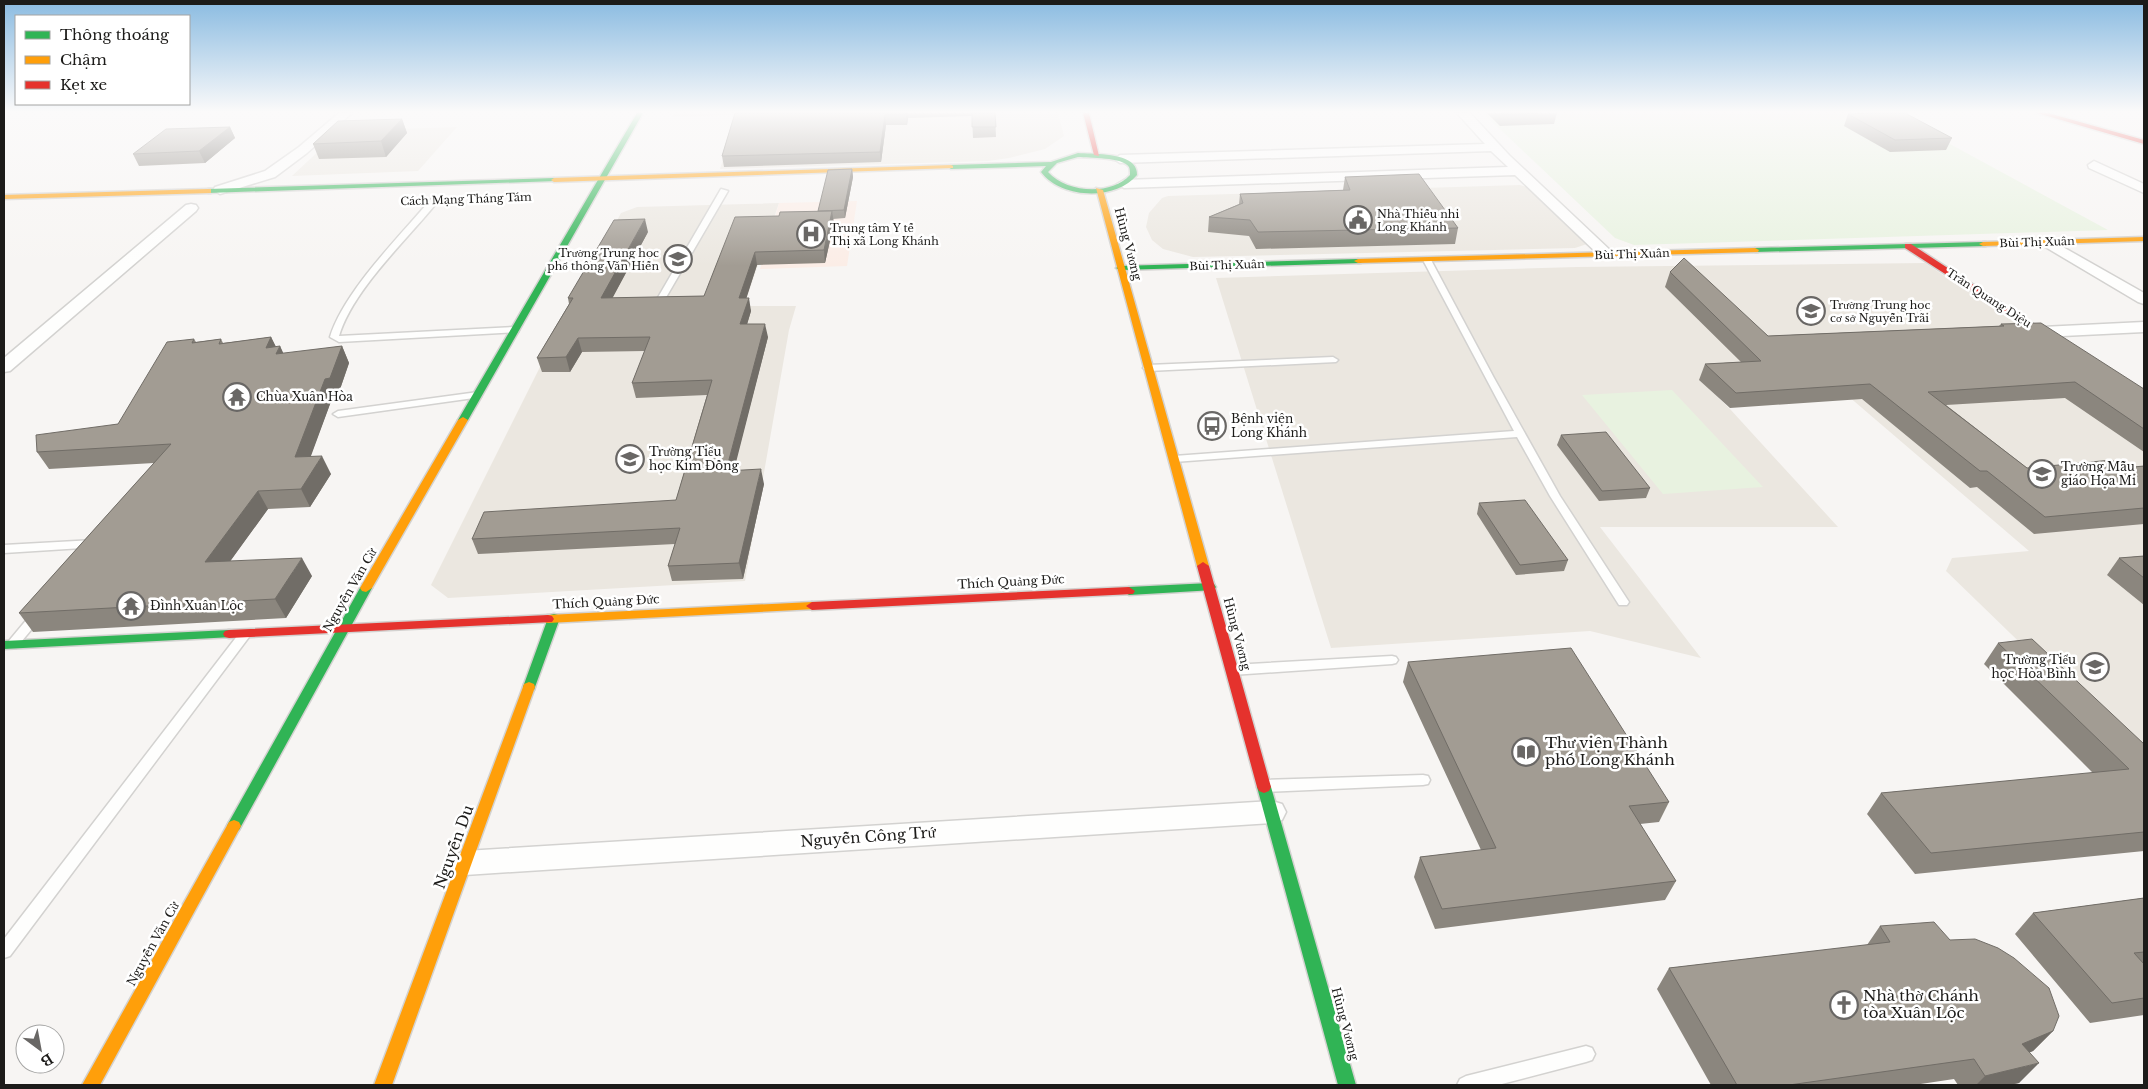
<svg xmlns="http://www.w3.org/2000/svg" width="2148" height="1089" viewBox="0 0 2148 1089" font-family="'Libre Baskerville',serif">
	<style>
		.built { fill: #ebe7e0 }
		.industrial { fill: #fbede6 }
		.green { fill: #e8f2e0 }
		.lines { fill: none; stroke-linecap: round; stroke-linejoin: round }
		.lane-casing { stroke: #d3d2d0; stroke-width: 3 }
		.street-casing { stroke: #d3d2d0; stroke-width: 3 }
		.fast-casing { stroke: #d3d2d0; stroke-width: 3 }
		.slow-casing { stroke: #d3d2d0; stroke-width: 3 }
		.jam-casing { stroke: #d3d2d0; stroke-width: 3 }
		.lane { fill: #fefefd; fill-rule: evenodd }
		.street { fill: #fefefd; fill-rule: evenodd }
		.fast { fill: #30b455; fill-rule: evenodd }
		.slow { fill: #ff9f0a; fill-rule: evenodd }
		.jam { fill: #e5322d; fill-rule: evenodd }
		.wall { fill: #8b867e }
		.shaded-wall { fill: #716d67 }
		.building { fill: #a29c93; stroke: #716d67 }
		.labels { text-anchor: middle; stroke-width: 5; stroke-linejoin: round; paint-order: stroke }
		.far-street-label { font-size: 11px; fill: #1c1b19; stroke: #fff }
		.far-poi-label { font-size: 11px; fill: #1c1b19; stroke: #fff; text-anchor: start }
		.street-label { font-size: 12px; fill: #1c1b19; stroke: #fff }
		.poi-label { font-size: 12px; fill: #1c1b19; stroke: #fff; text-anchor: start }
		.near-poi-label { font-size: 15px; fill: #1c1b19; stroke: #fff; text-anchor: start }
		.near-street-label { font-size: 15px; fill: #1c1b19; stroke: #fff }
	</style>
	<rect width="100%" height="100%" fill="#f7f5f3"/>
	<path class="built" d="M674,113H1058L1064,136L1045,149L1009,158L988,161L720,169L737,115L672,117Z
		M457,127L418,171L292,176L340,131Z
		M1520,185L1540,191L1590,243L1575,248L1193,257L1163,249L1152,240L1146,227L1149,213L1162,198L1168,196Z
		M779,203L744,306H796L789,330L745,581L448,598L431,585L555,337L621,213L637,207Z
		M1925,263L2144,408V763L1946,571L1952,558L2029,551L1820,372L1700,380L1730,409L1838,527H1600L1701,658L1590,631L1331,648L1216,278L1577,267Z"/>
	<path class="industrial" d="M857,201L847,266L760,269L779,203Z"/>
	<path class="green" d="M1483,113H1893L2108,230L1634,245L1615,238Z
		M1672,390L1763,487L1663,494L1582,395Z"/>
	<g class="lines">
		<defs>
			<path id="lane" d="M721,189L728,191L661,306L660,308H654L653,306Z
				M432,198L439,200C408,239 353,289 339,336L515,327L519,330L518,332L339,342L330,337C344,291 401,235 432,198Z
				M1424,258L1431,260L1494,378L1560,496L1629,602L1627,605H1619L1550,496L1517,437L1174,462L1169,459L1174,456L1514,431L1423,260Z
				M1333,357L1338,360L1336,362L1148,371L1143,368L1148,365Z
				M478,392L481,393V397L338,417L333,414L338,411Z
				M94,540L100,544L98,547L4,553V545Z
				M37,611L43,615L41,618L16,648H8L6,645L8,642L33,612Z
				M245,630L249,631L251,634L249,637L10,956L4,958V939L241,631Z
				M1392,656L1396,657L1398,660L1396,663L1392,664L1232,675L1228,673L1226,670L1228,667L1232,665Z
				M1423,775L1428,776L1430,780L1428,784L1423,785L1266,792L1261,790L1259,786L1261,782L1266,780Z
				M1586,1046L1592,1048L1595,1054L1592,1060L1586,1062L1498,1085H1457L1460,1079L1466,1076Z"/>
			<path id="street" d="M339,113H352L307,153L275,177L220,194L213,190L215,187L265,171L299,147Z
				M1457,113H1470L1509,155L1611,251L1613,254L1611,257H1601L1515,175L1124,188L1117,184L1124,180L1508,167L1491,151L1120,163L1114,159L1120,155L1485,144Z
				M2094,161L2144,184V193L2089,168L2088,165Z
				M191,204L196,205L198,208L196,211L10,371L4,372V358L186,205Z
				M2047,238L2144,293V304L2138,302L2042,245L2040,242L2042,239Z
				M2144,322V332L2042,337L2036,336L2034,332L2036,328L2042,327Z
				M1272,801L1282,804L1286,812L1282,820L1272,823L465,875L455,871L451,863L455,855L465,851Z"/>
			<path id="fast" d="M637,113H643L468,420L463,423L460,422L458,420Z
				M1078,153C1092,154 1123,153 1133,164C1136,167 1137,171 1137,175C1116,201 1061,199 1041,172L1046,166L951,169L948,167L951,165L1051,162ZM1078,157C1089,158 1123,157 1129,167C1130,169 1130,172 1130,175C1111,196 1067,193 1048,172L1057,163Z
				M554,178L556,179V181L208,193L204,191L208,189Z
				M1983,242H1986V246L1755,252L1751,250L1755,248Z
				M1358,259L1362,261L1361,263L1120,270L1116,268L1120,266Z
				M1210,583L1214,584L1216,587L1214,590L1129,595L1123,591L1129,587Z
				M366,584L372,588L239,830L234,832L229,830L227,826L229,822L360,588Z
				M554,614L558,615L560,618L535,687L534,690H524L523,687L548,618L550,615Z
				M229,630L233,631L235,634L233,637L4,649V641Z
				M1264,781L1269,783L1271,787L1356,1085H1338L1257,787L1259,783Z"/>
			<path id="slow" d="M951,165L953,166V168L554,182L551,180L554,178Z
				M1096,188L1103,190L1209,566L1207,569L1203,570L1197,566Z
				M208,189H211V193L4,199V195Z
				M2144,237V241L1983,246L1979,244L1983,242Z
				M1755,248L1759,250L1758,252L1358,263L1354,261L1358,259Z
				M463,417L468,420L372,588L366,592L362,591L360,588L458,420Z
				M812,602L818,606L816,609L548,623L544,622L542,619L544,616L548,615Z
				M529,682L534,684L535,687L392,1085H374L523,687L524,684Z
				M234,820L239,822L241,826L100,1085H82L229,822Z"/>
			<path id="jam" d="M1083,113H1089L1099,156L1094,155Z
				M2037,113H2048L2144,140V144Z
				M1905,244H1911L2064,344L2063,346H2057L1905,248Z
				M1203,562L1209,566L1271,787L1269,791L1264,793L1259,791L1257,787L1197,566Z
				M1129,587L1135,591L1133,594L812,610L806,606L812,602Z
				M548,615L552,616L554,619L552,622L229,638L225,637L223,634L225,631L229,630Z"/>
		</defs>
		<use href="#lane" class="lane-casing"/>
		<use href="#street" class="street-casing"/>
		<use href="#fast" class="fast-casing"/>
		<use href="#slow" class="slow-casing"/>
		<use href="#jam" class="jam-casing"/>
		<use href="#lane" class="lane"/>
		<use href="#street" class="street"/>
		<use href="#fast" class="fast"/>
		<use href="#slow" class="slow"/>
		<use href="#jam" class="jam"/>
	</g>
	<path class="wall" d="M735,113H995L996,137L973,138L972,116L908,118L907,125H886L881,162L724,167L722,156Z
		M1487,113H1557L1554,124L1500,126Z
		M1848,114L1952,138L1946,150L1890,152L1844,126Z
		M402,119L407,133L386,157L319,159L313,144Z
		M230,127L235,138L205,163L139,166L133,154Z
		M852,169L853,177L845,218L833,219L834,223L825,263L757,265L746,298L751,311L747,324L768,337L733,471L764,484L743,579L672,581L668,566L675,544L478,554L472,539L676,500L707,395L636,398L632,383L645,351L582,352L570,372H542L537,358L569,304L568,298L648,232L612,298L704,296L779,216L818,211Z
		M1345,177L1458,228L1455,244L1256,249L1249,236L1208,232L1209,217L1239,204L1240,194L1343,190Z
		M1670,272L1768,336L1999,326L2001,324L2144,389V452L2065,398L1946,405L2027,468H2123L2144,466V524L2034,534L1977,487L1970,488L1862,399L1730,408L1699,380L1705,364L1741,362L1665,287Z
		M271,337L276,347L280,346L283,354L342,346L349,363L338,395L333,396L310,457L331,474L310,507L268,509L230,561L312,576L286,618L33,632L19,613L154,463L49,469L37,452L118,424L194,339L196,342L221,339L223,343Z
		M1561,435L1650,488L1646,498L1599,501L1557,445Z
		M1479,503L1568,560L1564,571L1516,575L1477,514Z
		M2144,556V605L2107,575L2119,558Z
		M1998,643L2144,744V851L1915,874L1867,814L1881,793L2093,773L1984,664Z
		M1408,662L1669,802L1659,822L1640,824L1676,881L1665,900L1435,929L1414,877L1420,857L1481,850L1403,682Z
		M2144,898V1015L2090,1023L2015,934L2033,913Z
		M1880,926L1950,940L2053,1031L2033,1051L2030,1052L2019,1083L2009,1085H1958L1954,1079L1914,1085H1711L1657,989L1669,968L1867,945Z"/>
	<path class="shaded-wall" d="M906,113H908V118L907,125Z
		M885,115L886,125L881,162L880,152Z
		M402,119L407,133L386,157L381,141Z
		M230,127L235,138L205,163L199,151Z
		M852,169L853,177L845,218L844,210Z
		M832,211L834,223L825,263L824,250Z
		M645,219L648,232L605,312L601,298Z
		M755,252L757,265L742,312L739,298Z
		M749,298L751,311L743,338L740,324Z
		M765,324L768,337L730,486L726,471Z
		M271,337L278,351L280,346L288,363L266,348Z
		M578,338L582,352L570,372L566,357Z
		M342,346L349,363L338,395L333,396L304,475L295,457L325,379Z
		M322,456L331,474L310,507L301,489Z
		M761,469L764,484L743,579L739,563Z
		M258,491L268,509L216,581L205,562Z
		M302,558L312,576L286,618L275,599Z
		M2053,1031L2033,1051L2002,1064L2022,1044Z
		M2039,1063L2019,1083L2009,1085H1976L1985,1076Z"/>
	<path class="building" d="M735,113H906V114L885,115L880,152L722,156Z
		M972,113H995L996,127H972Z
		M1501,113H1538L1503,115Z
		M1873,113H1905L1952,138L1895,140L1848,114Z
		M402,119L381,141L313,144L338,121Z
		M230,127L199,151L133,154L166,129Z
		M852,169L844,210L818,211L828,170Z
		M1419,174L1458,228L1258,232L1250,220L1209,217L1243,203L1240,194L1350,190L1345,177Z
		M832,211L824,250L755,252L739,298H749L740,324H765L726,471L761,469L739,563L668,566L680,528L472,539L484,512L676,500L712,380L632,383L650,337L578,338L566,357L537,358L573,298H568L614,220L645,219L601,298L704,296L735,217L779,216L780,212Z
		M1684,258L1768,336L2004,326L2001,324L2041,323L2144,389V429L2075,382L1928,392L2027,468L2112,460L2123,468L2144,466V508L2045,517L1987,471H1980L1870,384L1736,393L1705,364L1761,361L1670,272Z
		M271,337L266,348L280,346L276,354L342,346L330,378L325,379L295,457L322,456L301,489L258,491L205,562L302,558L275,599L19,613L171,444L37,452L36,435L118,424L167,342L194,339L192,343L221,339L219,344Z
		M1606,432L1650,488L1602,491L1561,435Z
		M1525,500L1568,560L1520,565L1479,503Z
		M2144,556V578L2119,558Z
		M2032,639L2144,744V832L1931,853L1881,793L2129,769L1998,643Z
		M1571,648L1669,802L1629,806L1676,881L1442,909L1420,857L1496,848L1408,662Z
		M2144,898V952L2134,953L2144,964V998L2112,1003L2033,913Z
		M1934,922L1950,940L1975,939L1998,948L2014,958L2049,988L2059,1016L2053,1031L2022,1044L2039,1063L1985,1076L1974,1059L1789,1085H1737L1669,968L1890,942L1880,926Z"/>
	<linearGradient id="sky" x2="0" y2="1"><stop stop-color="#8abbe1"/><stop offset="0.42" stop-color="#fbfafa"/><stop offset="1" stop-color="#fbfafa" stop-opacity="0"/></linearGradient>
	<rect width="2148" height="266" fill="url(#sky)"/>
	<defs>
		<symbol id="civic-ring" viewBox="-11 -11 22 22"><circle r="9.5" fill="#fff" stroke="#696765" stroke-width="1.5"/><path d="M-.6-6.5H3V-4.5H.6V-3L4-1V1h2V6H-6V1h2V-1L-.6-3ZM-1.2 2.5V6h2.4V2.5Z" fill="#696765"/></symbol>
		<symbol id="hospital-ring" viewBox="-11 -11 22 22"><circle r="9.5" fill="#fff" stroke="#696765" stroke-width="1.5"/><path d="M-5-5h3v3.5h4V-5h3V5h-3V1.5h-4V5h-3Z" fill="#696765"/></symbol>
		<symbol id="school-ring" viewBox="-11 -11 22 22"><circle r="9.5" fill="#fff" stroke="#696765" stroke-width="1.5"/><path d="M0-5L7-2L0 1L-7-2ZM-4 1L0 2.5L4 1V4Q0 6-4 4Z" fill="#696765"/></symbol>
		<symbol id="temple-ring" viewBox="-11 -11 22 22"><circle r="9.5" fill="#fff" stroke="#696765" stroke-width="1.5"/><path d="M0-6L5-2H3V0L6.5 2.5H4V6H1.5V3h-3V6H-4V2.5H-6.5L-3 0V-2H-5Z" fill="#696765"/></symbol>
		<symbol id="bus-ring" viewBox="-11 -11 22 22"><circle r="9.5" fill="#fff" stroke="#696765" stroke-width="1.5"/><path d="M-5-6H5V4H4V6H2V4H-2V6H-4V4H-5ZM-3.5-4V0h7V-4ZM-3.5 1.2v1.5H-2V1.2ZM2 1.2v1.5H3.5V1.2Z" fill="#696765"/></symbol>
		<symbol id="library-ring" viewBox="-11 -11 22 22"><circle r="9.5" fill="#fff" stroke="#696765" stroke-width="1.5"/><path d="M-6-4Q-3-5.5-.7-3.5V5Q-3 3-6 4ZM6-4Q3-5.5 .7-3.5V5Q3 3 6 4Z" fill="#696765"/></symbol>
		<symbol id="church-ring" viewBox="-11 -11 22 22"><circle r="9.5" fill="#fff" stroke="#696765" stroke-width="1.5"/><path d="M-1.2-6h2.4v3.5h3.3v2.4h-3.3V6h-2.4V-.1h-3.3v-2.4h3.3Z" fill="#696765"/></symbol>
	</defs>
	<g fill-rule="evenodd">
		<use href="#civic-ring" x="1342" y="204" width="32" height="32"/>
		<use href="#hospital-ring" x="795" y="218" width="32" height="32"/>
		<use href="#school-ring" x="662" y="243" width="32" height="32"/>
		<use href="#school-ring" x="1795" y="295" width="32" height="32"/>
		<use href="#temple-ring" x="221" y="381" width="32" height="32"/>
		<use href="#bus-ring" x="1196" y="410" width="32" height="32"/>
		<use href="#school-ring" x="614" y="443" width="32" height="32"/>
		<use href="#school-ring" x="2026" y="458" width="32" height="32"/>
		<use href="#temple-ring" x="115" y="590" width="32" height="32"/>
		<use href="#school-ring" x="2079" y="651" width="32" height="32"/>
		<use href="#library-ring" x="1510" y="736" width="32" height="32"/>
		<use href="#church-ring" x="1828" y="989" width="32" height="32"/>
	</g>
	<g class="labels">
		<g class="far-street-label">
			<text transform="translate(466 199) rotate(-2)" y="4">Cách Mạng Tháng Tám</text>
			<text transform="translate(2037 242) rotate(-2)" y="4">Bùi Thị Xuân</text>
			<text transform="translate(1632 254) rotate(-2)" y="4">Bùi Thị Xuân</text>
			<text transform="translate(1227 265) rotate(-2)" y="4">Bùi Thị Xuân</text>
			<text transform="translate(1989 298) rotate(33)" y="4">Trần Quang Diệu</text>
		</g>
		<g class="far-poi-label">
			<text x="1377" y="218">Nhà Thiếu nhi<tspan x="1377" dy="13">Long Khánh</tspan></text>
			<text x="830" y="232">Trung tâm Y tế<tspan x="830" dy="13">Thị xã Long Khánh</tspan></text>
			<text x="659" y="257" text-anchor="end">Trường Trung học<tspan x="659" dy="13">phổ thông Văn Hiến</tspan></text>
			<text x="1830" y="309">Trường Trung học<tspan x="1830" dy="13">cơ sở Nguyễn Trãi</tspan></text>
		</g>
		<g class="street-label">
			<text transform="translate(1128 244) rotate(75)" y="4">Hùng Vương</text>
			<text transform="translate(1011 582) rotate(-3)" y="4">Thích Quảng Đức</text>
			<text transform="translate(350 590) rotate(-60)" y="4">Nguyễn Văn Cừ</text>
			<text transform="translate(606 602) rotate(-3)" y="4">Thích Quảng Đức</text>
			<text transform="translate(1237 634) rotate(75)" y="4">Hùng Vương</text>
			<text transform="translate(153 944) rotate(-61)" y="4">Nguyễn Văn Cừ</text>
			<text transform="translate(1345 1024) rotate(75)" y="4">Hùng Vương</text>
		</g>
		<g class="poi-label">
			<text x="256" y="401">Chùa Xuân Hòa</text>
			<text x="1231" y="423">Bệnh viện<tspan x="1231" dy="14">Long Khánh</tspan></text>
			<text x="649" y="456">Trường Tiểu<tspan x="649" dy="14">học Kim Đồng</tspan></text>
			<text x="2061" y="471">Trường Mẫu<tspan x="2061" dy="14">giáo Họa Mi</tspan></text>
			<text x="150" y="610">Đình Xuân Lộc</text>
			<text x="2076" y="664" text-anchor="end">Trường Tiểu<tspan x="2076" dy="14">học Hòa Bình</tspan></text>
		</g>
		<g class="near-poi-label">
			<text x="1545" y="748">Thư viện Thành<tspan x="1545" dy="17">phố Long Khánh</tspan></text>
			<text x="1863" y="1001">Nhà thờ Chánh<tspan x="1863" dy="17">tòa Xuân Lộc</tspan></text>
		</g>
		<g class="near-street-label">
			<text transform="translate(868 837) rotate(-4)" y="5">Nguyễn Công Trứ</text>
			<text transform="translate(454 847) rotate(-70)" y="5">Nguyễn Du</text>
		</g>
	</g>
	<rect width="2148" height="1089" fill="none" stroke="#1c1b19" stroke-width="10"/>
	<rect x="15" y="15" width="175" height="90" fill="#ffffff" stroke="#a4a4a3"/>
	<rect x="25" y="31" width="25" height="8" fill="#30b455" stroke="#a4a4a3"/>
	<text x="60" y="40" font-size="15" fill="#1c1b19">Thông thoáng</text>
	<rect x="25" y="56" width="25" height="8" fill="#ff9f0a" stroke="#a4a4a3"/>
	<text x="60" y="65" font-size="15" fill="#1c1b19">Chậm</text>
	<rect x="25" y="81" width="25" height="8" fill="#e5322d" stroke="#a4a4a3"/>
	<text x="60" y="90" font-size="15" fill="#1c1b19">Kẹt xe</text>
	<g transform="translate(40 1049) rotate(148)"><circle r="24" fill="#ffffff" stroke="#a4a4a3"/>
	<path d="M0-4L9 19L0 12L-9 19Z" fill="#696765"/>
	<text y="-8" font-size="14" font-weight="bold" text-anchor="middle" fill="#1c1b19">B</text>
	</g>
</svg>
